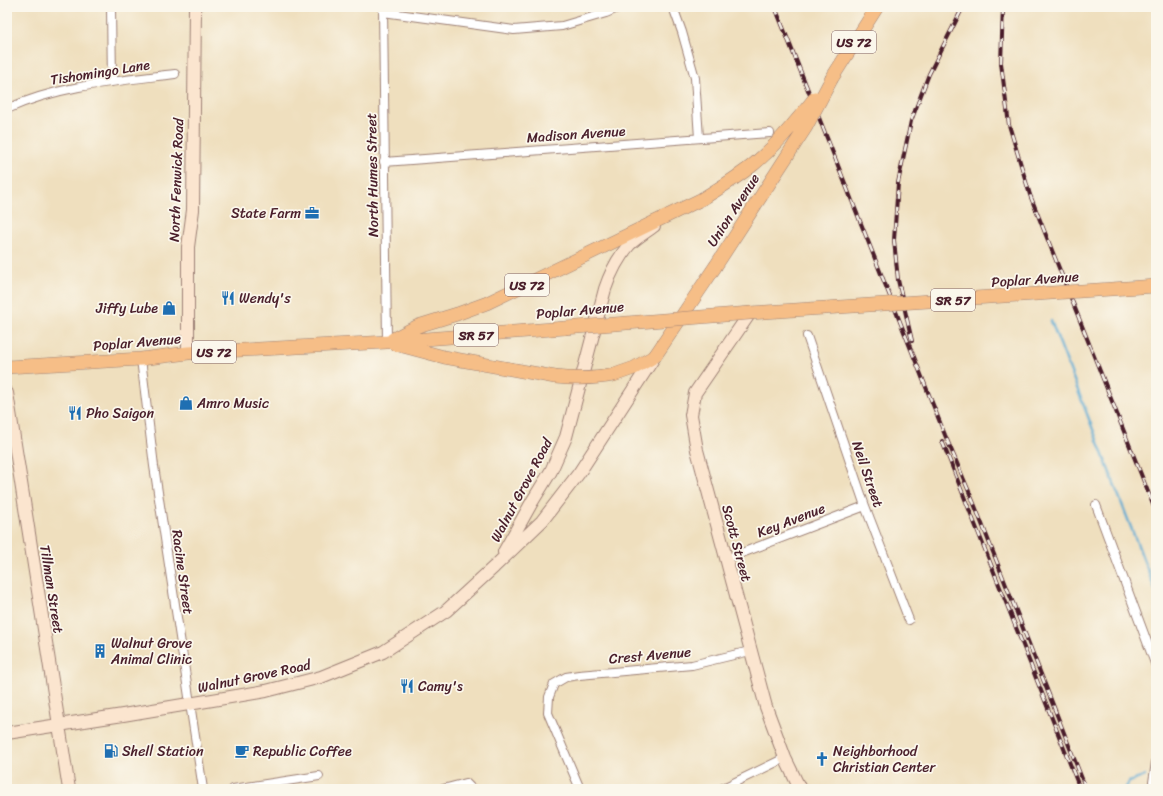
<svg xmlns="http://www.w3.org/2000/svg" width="1163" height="796" viewBox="0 0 1163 796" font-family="Sriracha,sans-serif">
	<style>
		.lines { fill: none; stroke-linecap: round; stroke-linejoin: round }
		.stream { stroke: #54a7d0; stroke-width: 2.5 }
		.street-casing { stroke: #9c7f74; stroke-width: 10 }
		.secondary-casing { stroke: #9c7f74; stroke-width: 14 }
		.primary-casing { stroke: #9c7f74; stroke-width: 14 }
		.street { stroke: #fff; stroke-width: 8 }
		.secondary { stroke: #fbe5cf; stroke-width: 12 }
		.primary { stroke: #f6be87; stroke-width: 13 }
		.rail-casing { stroke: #4a1f2b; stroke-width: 4 }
		.rail { stroke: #fbf7ec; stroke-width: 2.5; stroke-dasharray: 8; stroke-linecap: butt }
		.primary-bridge-casing { stroke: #9c7f74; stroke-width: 14; stroke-linecap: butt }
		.primary-bridge { stroke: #f6be87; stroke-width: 13 }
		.labels { text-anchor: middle; stroke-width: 3.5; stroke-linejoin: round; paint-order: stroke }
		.shield { fill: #fbf7ec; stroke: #7f6065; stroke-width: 1 }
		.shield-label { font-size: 13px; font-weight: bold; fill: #4a1f2b }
		.street-label { font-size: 14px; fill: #4a1f2b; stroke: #fbf7ec }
		.poi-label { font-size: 14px; fill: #4a1f2b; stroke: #fbf7ec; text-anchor: start }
	</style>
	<rect width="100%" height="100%" fill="#fbf7ec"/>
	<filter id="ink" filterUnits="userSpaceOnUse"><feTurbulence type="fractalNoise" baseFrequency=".025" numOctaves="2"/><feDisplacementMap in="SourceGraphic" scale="8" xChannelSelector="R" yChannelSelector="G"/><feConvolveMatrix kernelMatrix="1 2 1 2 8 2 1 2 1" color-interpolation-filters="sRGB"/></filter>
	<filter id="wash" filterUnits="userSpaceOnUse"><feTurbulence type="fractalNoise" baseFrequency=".012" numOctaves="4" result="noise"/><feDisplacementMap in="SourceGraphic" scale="16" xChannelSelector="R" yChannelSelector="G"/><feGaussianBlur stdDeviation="0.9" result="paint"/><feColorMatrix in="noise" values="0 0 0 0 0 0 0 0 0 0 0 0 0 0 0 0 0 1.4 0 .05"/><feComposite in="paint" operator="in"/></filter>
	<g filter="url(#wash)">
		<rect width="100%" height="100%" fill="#efdfbe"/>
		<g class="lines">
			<path class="stream" d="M1051,321L1156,592
				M1125,789L1129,782L1145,776"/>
		</g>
	</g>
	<g filter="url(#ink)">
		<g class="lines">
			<defs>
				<path id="street" d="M111,7L112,82
					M383,7L387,342
					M673,7L682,32L695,78L699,138
					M383,12L514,30L562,26L606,13L620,7
					M7,109C60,85 118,81 175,74
					M384,162L770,133
					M807,336L865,506L909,620
					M141,359L154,466L203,789
					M1096,505L1156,666
					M726,559L865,506
					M233,789L319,776
					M443,789L466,783L472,789
					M580,789L548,713L549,697L554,684L566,677L579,675L692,665L750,651
					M721,789L785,758
					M1152,789L1156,762"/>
				<path id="secondary" d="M750,313L695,393L691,415L697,450L766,707L785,758L800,789
					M188,353V247L193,210L195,7
					M7,393L69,789
					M504,552L532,502L551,471L566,437L605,289C610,274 618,258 629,245C636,238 646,232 654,226
					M7,733L123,715L266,691L321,677L383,652L446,611L494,567L542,521L579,473L655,356"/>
				<path id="primary" d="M832,78L877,7
					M393,339L418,326L457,314L487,303L702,199
					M395,344L444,357L555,377
					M7,367L141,359L188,353L387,342L565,328
					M614,375L634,368L655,356L715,267"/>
			</defs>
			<use href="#street" class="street-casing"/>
			<use href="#secondary" class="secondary-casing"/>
			<use href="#primary" class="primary-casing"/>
			<use href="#street" class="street"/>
			<use href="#secondary" class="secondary"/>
			<use href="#primary" class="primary"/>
			<defs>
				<path id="rail" d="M775,7L945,435L973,501L1086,789
					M1003,7L1001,63L1009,125L1030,195L1156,512
					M912,341L898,280L894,240L898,183L911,121L929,74L963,7
					M942,441L1080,789"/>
			</defs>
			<use href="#rail" class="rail-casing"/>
			<use href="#rail" class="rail"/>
			<defs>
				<path id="primary-bridge" d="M702,199C720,188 738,177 754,164C777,145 796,121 815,98
					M715,267L806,127L832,78
					M565,328L750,313L1156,286
					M555,377C576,379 594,379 614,375"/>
			</defs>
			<use href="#primary-bridge" class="primary-bridge-casing"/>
			<use href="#primary-bridge" class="primary-bridge"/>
		</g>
	</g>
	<defs>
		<symbol id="office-bare" viewBox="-9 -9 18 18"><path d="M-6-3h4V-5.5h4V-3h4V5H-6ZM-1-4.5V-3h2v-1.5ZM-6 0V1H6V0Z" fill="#1f6fb2" stroke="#fbf7ec" stroke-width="2.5" paint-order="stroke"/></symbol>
		<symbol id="restaurant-bare" viewBox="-9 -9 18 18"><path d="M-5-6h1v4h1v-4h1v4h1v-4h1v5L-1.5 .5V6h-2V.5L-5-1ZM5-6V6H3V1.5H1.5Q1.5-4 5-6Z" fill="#1f6fb2" stroke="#fbf7ec" stroke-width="2.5" paint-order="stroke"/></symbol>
		<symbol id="shop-bare" viewBox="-9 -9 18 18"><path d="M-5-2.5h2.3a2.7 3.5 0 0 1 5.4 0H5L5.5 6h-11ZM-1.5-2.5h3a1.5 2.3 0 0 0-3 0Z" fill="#1f6fb2" stroke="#fbf7ec" stroke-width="2.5" paint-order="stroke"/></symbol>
		<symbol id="building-bare" viewBox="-9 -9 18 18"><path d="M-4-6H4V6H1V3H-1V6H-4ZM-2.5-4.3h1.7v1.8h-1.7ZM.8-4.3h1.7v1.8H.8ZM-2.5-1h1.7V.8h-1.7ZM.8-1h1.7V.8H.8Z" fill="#1f6fb2" stroke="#fbf7ec" stroke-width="2.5" paint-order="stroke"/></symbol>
		<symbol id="fuel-bare" viewBox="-9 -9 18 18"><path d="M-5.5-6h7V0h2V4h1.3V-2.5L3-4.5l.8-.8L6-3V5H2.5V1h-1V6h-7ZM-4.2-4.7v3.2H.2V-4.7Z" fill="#1f6fb2" stroke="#fbf7ec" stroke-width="2.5" paint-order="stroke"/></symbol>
		<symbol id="cafe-bare" viewBox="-9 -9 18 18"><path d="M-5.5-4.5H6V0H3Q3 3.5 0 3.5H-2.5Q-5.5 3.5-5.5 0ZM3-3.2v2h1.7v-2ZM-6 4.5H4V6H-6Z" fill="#1f6fb2" stroke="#fbf7ec" stroke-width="2.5" paint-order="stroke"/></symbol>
		<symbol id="church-bare" viewBox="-9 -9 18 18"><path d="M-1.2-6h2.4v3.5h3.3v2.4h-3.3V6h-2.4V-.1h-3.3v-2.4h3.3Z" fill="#1f6fb2" stroke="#fbf7ec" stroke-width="2.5" paint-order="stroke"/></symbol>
	</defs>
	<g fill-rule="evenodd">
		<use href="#office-bare" x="302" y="203" width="20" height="20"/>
		<use href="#restaurant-bare" x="218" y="288" width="20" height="20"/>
		<use href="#shop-bare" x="159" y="298" width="20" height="20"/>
		<use href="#shop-bare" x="176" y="393" width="20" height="20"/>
		<use href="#restaurant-bare" x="65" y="403" width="20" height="20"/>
		<use href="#building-bare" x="90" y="641" width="20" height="20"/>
		<use href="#restaurant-bare" x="397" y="676" width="20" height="20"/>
		<use href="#fuel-bare" x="101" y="741" width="20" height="20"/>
		<use href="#cafe-bare" x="232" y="741" width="20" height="20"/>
		<use href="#church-bare" x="812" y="749" width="20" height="20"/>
	</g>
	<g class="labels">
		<g class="shield">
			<rect x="832" y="31" width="44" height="22" rx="3"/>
			<rect x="505" y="274" width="44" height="22" rx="3"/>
			<rect x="931" y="289" width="44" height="22" rx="3"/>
			<rect x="454" y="324" width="44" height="22" rx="3"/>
			<rect x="192" y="341" width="44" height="22" rx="3"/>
		</g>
		<g class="shield-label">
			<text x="854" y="47">US 72</text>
			<text x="527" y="290">US 72</text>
			<text x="953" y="305">SR 57</text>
			<text x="476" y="340">SR 57</text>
			<text x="214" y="357">US 72</text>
		</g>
		<g class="street-label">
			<text transform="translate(100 72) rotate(-9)" y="5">Tishomingo Lane</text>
			<text transform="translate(576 134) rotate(-4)" y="5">Madison Avenue</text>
			<text transform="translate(372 175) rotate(-91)" y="5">North Humes Street</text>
			<text transform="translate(176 180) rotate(-88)" y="5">North Fenwick Road</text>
			<text transform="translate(733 210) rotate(-57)" y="5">Union Avenue</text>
			<text transform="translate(1035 279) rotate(-4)" y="5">Poplar Avenue</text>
			<text transform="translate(580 310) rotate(-5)" y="5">Poplar Avenue</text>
			<text transform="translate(137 342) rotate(-5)" y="5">Poplar Avenue</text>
			<text transform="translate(868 474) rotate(71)" y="5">Neil Street</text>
			<text transform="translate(521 490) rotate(-62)" y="5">Walnut Grove Road</text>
			<text transform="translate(791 520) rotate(-21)" y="5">Key Avenue</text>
			<text transform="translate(737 543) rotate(75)" y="5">Scott Street</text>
			<text transform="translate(183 572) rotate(82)" y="5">Racine Street</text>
			<text transform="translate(52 589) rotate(81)" y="5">Tillman Street</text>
			<text transform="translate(650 655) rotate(-5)" y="5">Crest Avenue</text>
			<text transform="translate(254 676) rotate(-12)" y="5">Walnut Grove Road</text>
		</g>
		<g class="poi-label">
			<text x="301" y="218" text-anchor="end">State Farm</text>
			<text x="239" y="303">Wendy's</text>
			<text x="158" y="313" text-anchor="end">Jiffy Lube</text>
			<text x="197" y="408">Amro Music</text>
			<text x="86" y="418">Pho Saigon</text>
			<text x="111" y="648">Walnut Grove<tspan x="111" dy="16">Animal Clinic</tspan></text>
			<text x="418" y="691">Camy's</text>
			<text x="122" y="756">Shell Station</text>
			<text x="253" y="756">Republic Coffee</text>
			<text x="833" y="756">Neighborhood<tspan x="833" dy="16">Christian Center</tspan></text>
		</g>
	</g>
	<rect width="1163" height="796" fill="none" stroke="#fbf7ec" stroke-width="24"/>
</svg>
